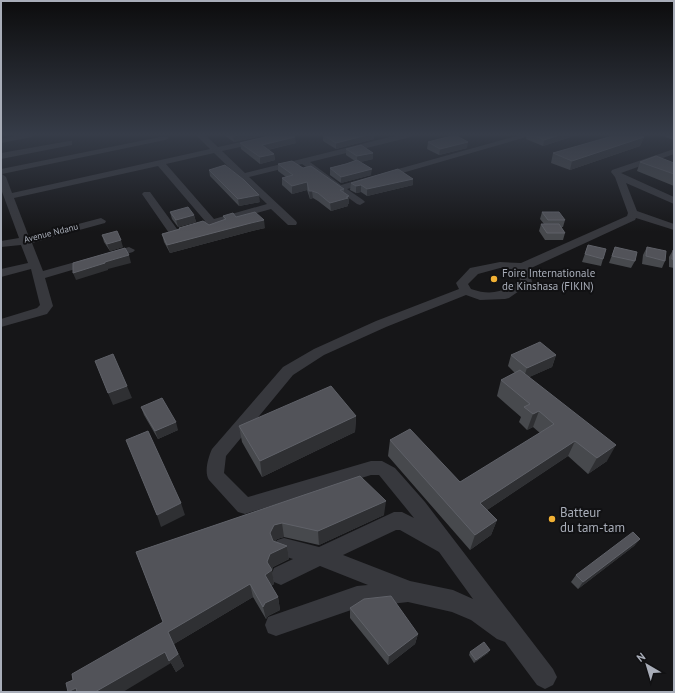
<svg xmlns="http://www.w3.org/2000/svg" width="675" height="693" viewBox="0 0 675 693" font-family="'PT Sans',sans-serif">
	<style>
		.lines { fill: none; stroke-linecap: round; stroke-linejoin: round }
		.minor { fill: #37383d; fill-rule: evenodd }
		.wall { fill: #47494d }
		.shaded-wall { fill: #2f3033 }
		.building { fill: #525359; stroke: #5f6168 }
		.poi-dot { fill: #f2b134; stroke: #111113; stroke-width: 1.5 }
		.labels { text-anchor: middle; stroke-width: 4; stroke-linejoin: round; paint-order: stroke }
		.far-street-label { font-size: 9px; fill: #a8adb8; stroke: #111113 }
		.poi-label { font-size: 11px; fill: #a8adb8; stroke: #111113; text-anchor: start }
		.near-poi-label { font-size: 13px; fill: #a8adb8; stroke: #111113; text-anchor: start }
	</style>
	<rect width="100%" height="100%" fill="#161618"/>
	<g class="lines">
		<path class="minor" d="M17,135H33L32,137L1,143V139Z
			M196,135H205L218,147L274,135H289L285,137L222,151L245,173L398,135H412L411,137L310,162L341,185L520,135H533L347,189L363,200L365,202L360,205L357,204L302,164L249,177L296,221L297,223L296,225H288L271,209L178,235L169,233L142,194L144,192H150L177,229L205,221L158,166L14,198L29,237L101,218L106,221L105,223L32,243L43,271L129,247L135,250L133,252L45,278L53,306L47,314L1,327V319L37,308L40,305L31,269L1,277V269L28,263L21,245L1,247V241L19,238L1,189V169L165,136L169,138L165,140L2,174L6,177L12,193L210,149ZM214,153L267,204L214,219L166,164Z
			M69,141H72V145L1,159V153Z
			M674,149V154L621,173L674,197V204L626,183L637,211L674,224V230L636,218L635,220L529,269L532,282L509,298L505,299L480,300L466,295L386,327L324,355L293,375L226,456L224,473L248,497L371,461H382L395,468L425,502L553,669L557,677L553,685L545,689L537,685L505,642L497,639L471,620L452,612L408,602L357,608L276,636L268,633L265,625L268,617L357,586L368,585L320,566L281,585L274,582L271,575L274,568L293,559L277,554L274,547L277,540L284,538L319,547L394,512H402L414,518L379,475H371L245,514L238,512L209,480C204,472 208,458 212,449L283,367L314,349L376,321L459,289L456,283L470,268L500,262L521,263L627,216L628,213L615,177L611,172L612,170ZM500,268L518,270L520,281C501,292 492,296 471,289L468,284L478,274ZM396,530H400L439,552L473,599L453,590L410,581L343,555Z"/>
	</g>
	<path class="wall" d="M224,135H266L234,142Z
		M323,135H374V139L336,149L323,141Z
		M527,135H577L543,146L526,139Z
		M660,135H674V140Z
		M644,137L640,146L570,170L551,163L553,153Z
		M428,142L467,148L439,155L427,149Z
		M240,143H296L268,150L274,154L275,160L260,164L241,149Z
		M346,149L373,153V159L360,162L371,175L341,183L330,175V168L355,161L346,155Z
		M640,162L674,163V186L637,171Z
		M278,164L303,168L344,189V192L349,204H348V206L331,211L318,201L313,198L310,199L307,190L292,194L282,185V178L286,177L278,171Z
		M209,170L260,202L239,206L210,176Z
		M413,179V185L367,196L361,192L356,193L350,190L351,183Z
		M170,212L194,215L196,222L178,227L172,219Z
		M542,212L565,220L563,227H561L565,233L563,240H545L539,231L541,224H544L540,219Z
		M223,216L236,217L265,228L252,231L170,253L164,242L162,234L179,230V228L209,225L224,220Z
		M102,235L123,247L110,251L104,242Z
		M588,245L603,259L601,266L582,262Z
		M615,247L635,261L631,268L609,263Z
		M647,247L665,261L662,268L642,264L643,255Z
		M673,250H674V268L669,267V257Z
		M511,355H556L552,367L529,377L607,461L588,474L568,456L487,510L497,520L491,535L470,550L388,456L390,440L460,482L540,433L533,427L527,430L519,422L521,417L497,396L501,380L515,373L508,366Z
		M141,407L178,430L158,439L144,415Z
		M356,416L355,432L262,477L242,442L239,426Z
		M360,476L384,515L319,545L284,537L277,539L275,541L287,546L289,559L273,567L272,570L274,584L271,586L278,597L280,610L268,616L266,619L253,597L174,644L184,666L176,672L171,663L163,622L136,552Z
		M640,539L634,546L578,589L571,582L576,575Z
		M350,608L418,634L415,644L388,665L350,618Z
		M470,652L488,653L474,663L469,655Z"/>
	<path class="shaded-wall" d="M240,135H266L234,142L233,136Z
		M367,135H374V139L336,149V143Z
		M560,135H577L543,146L544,140Z
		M295,137L296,143L262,151V145Z
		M644,137L640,146L570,170L572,161Z
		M468,142L467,148L439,155L440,149Z
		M373,153V159L357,163V156Z
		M274,154L275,160L260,164V157Z
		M372,169L371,175L341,183V177Z
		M413,179V185L367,196V189Z
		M307,182V190L292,194V186Z
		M361,185V192L356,193V186Z
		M309,191H312L313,198L310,199Z
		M259,195L260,202L239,206L238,199Z
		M349,196V204H348V206L331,211L330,203Z
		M194,215L196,222L178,227L176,220Z
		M264,220L265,228L252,231L170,253L167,245L251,223Z
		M121,240L123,247L110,251L107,244Z
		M129,255L131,263L108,269V270L76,280L73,273L105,262Z
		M556,355L552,367L523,380L527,368Z
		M127,386L132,398L113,405L108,393Z
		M539,411L533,427L527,430L533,414Z
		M356,416L355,432L262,477L260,461Z
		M176,422L178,430L158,439L155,431Z
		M575,441L568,456L475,518L480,503Z
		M616,445L607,461L588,474L597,458Z
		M386,501L384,515L319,545L318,531Z
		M181,503L185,515L161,527L157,515Z
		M497,520L491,535L470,550L475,535Z
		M282,523L284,537L277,539L273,546L270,533L274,525Z
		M640,539L634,546L578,589L583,582Z
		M287,546L289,559L273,567L271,571L272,570L274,584L267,588L265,575L267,562L270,554Z
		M250,584L253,597L174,644L184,666L176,672L171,663L123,692H95L168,632Z
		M278,597L280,610L268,616L266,619L263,607L265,603Z
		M418,634L415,644L388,665L389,656Z
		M490,650L488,653L474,663L476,660Z
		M76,688L81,692H69Z"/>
	<path class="building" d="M231,135H240L233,136Z
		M273,135H292L295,137L262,145L274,154L260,157L240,143Z
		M323,135H367L336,143Z
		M455,135L468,142L440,149L428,142Z
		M533,135H560L544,140Z
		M616,135H638L644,137L572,161L553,153Z
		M361,145L373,153L357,156L346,149Z
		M656,156L674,163V174L640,162Z
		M357,160L372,169L341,177L330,168L346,164Z
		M292,161L303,168L311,166L344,189L340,190L349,196L346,197L348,198L330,203L318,193L312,191H309L307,182L292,186L282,178L293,175L278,164Z
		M225,165L244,180L259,195L238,199L209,170Z
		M398,169L413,179L367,189L361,185L356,186L351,183Z
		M188,207L194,215L176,220L170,212Z
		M255,212L264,220L251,223L167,245L162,234L180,229L179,228L203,221L209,225L226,219L223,216L233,213L236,217Z
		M542,212H559L565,220H548Z
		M541,224H559L565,233H547Z
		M117,231L121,240L107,244L102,235Z
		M588,245L606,249L603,259L585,254Z
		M615,247L637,252L635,261L612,256Z
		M647,247L666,251L665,261L646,256Z
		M125,248L129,255L105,262V263L73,273V263Z
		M673,250H674V260L672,259Z
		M540,342L556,355L527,368L511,355Z
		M113,354L127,386L108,393L95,361Z
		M520,370L616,445L597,458L575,441L480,503L497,520L475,535L390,440L410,429L460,482L554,424L539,411L533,414L524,407L530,404L501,380Z
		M331,386L356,416L260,461L239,426Z
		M162,398L176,422L155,431L141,407Z
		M148,431L181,503L157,515L126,440Z
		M360,476L386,501L318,531L282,523L274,525L270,533L273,541L287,546L270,554L267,562L272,570L265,575L278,597L265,603L263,607L250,584L168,632L178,654L169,661L165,652L95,692H77L76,688L68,692L66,683L73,680L72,674L163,622L136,552Z
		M633,532L640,539L583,582L576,575Z
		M391,596L418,634L389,656L350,608L364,599Z
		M484,642L490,650L476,660L470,652Z"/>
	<linearGradient id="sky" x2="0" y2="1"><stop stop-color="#0c0c0d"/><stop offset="0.58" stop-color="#363c48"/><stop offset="1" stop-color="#363c48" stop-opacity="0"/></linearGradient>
	<rect width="675" height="232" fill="url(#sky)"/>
	<g class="poi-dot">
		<circle cx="494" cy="279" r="4"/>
		<circle cx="552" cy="519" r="4"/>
	</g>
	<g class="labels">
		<g class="far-street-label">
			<text transform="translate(51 233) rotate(-14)" y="3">Avenue Ndanu</text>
		</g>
		<g class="poi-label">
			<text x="502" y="277">Foire Internationale<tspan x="502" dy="13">de Kinshasa (FIKIN)</tspan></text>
		</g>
		<g class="near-poi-label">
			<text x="560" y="517">Batteur<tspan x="560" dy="15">du tam-tam</tspan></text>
		</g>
	</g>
	<rect width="675" height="693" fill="none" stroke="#a8adb8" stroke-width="4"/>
	<g transform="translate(647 665) rotate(322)" stroke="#111113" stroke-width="3" paint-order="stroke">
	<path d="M0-3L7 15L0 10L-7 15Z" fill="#a8adb8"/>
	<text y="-6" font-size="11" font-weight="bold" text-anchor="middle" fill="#a8adb8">N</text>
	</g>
</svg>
